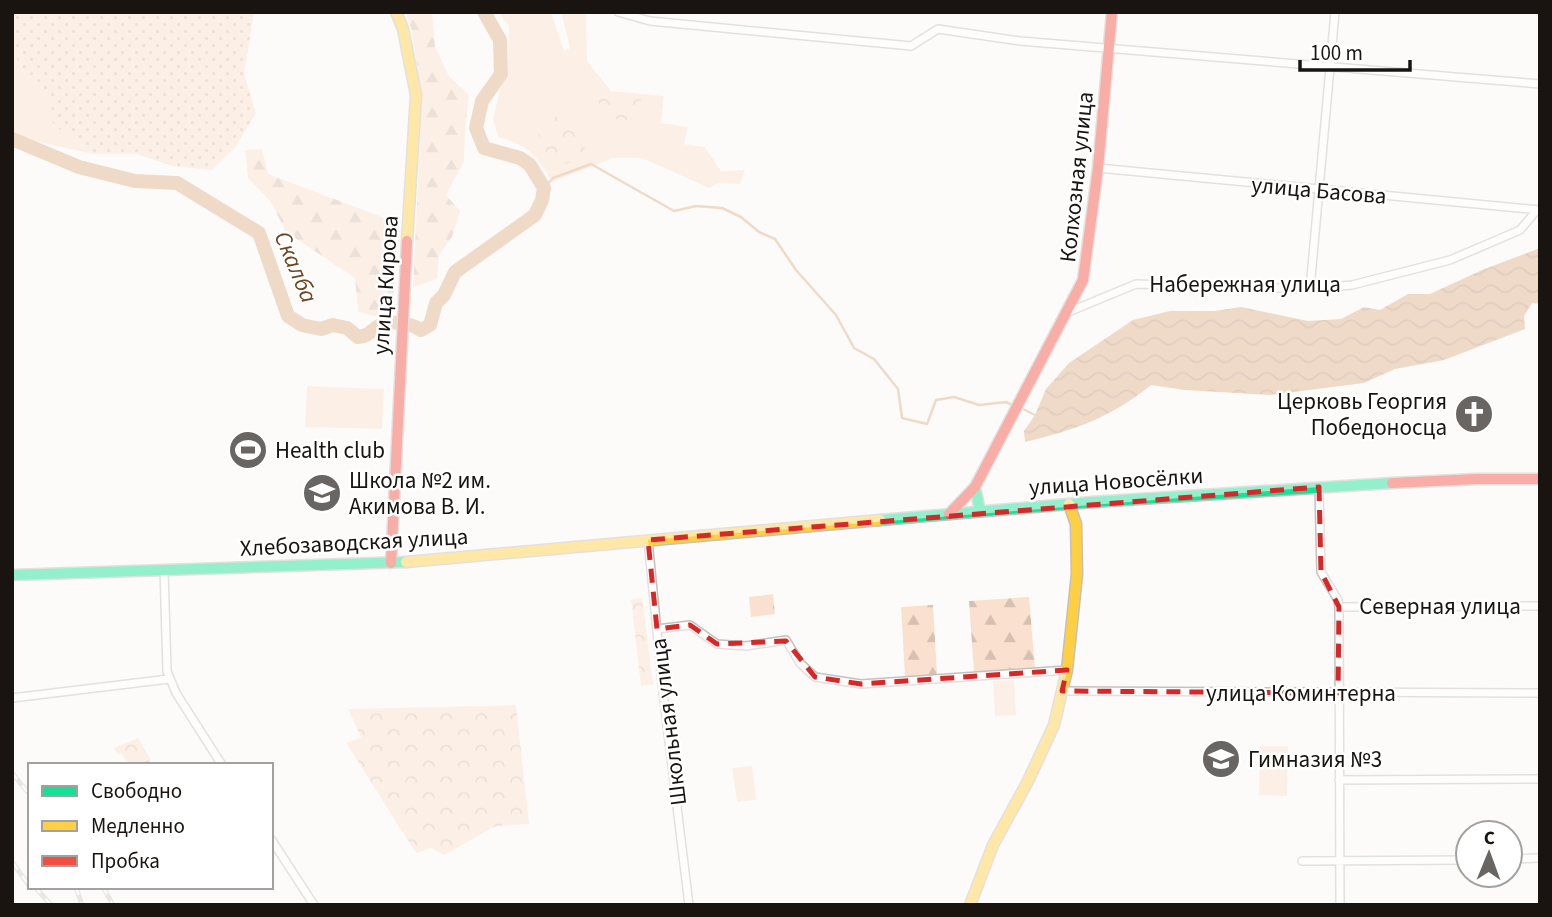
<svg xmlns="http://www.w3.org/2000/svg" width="1552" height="917" viewBox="0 0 1552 917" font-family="'Source Sans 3',sans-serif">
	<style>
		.grass { fill: #fae1cf }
		.forest { fill: url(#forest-firs) }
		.park { fill: url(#park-crowns) }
		.garden { fill: url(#garden-dots) }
		.water { fill: url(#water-waves) }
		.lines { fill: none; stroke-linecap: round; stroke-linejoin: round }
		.stream { stroke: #deb18d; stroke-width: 2.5 }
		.river { stroke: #deb18d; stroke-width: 14 }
		.street-casing { stroke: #c4c0be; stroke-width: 10 }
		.fast-casing { stroke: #c4c0be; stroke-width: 13 }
		.slow-casing { stroke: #c4c0be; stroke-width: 13 }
		.jam-casing { stroke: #c4c0be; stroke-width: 13 }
		.street { stroke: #fffefe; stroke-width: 7 }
		.fast { stroke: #16e098; stroke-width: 10 }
		.slow { stroke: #ffcf43; stroke-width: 10 }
		.jam { stroke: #f24e42; stroke-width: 10 }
		.rail-casing { stroke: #d0cfcf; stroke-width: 5 }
		.rail { stroke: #fff; stroke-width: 2.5; stroke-dasharray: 8; stroke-linecap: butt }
		.marked { fill: none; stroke: #d62828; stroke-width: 5; stroke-dasharray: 14 9; stroke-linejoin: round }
		.labels { text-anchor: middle; stroke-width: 5; stroke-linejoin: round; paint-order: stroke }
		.street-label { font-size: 23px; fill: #191410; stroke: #fff }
		.poi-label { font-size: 23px; fill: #191410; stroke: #fff; text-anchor: start }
		.water-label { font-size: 24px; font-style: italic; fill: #6f441e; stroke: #fff }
	</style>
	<defs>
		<pattern id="forest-firs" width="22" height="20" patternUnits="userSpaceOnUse" patternTransform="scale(1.75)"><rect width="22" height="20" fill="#fae1cf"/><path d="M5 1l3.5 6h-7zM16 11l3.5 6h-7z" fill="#d6c0b1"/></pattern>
		<pattern id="park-crowns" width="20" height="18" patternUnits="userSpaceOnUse" patternTransform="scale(1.75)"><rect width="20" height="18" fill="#fae1cf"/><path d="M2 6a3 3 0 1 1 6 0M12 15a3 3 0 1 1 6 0" fill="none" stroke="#d6c0b1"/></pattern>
		<pattern id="garden-dots" width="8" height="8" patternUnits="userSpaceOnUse" patternTransform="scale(1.75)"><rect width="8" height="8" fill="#fae1cf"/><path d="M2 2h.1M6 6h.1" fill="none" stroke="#d6c0b1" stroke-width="1.8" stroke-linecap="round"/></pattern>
		<pattern id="water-waves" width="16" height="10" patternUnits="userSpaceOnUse" patternTransform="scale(1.75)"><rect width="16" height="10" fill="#deb18d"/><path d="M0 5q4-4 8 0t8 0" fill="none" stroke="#be9779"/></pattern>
	</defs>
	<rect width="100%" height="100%" fill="#fdfbfa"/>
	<path class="grass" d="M498,12H551L564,51L570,48L561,12H586L587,61L611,91L664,96L661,123L688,127L684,144L705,147L721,171L745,170L740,184L718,183L709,188L642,158H613L552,182C537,156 527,144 498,137L493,119L500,90L508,71L509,26Z
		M12,53L15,54L26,77L52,104L53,125L93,154L12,136Z
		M307,386L384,389L382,429L305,427Z
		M1014,680L1016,715L995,716L993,681Z
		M1260,746H1288L1287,796L1259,795Z
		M752,766L756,800L737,802L732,768Z"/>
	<path class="forest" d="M406,12H432L435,47L449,76L469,95L465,130L464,162L446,195L460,211L452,237L439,255L437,279L413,287L422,96L411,28Z
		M262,149L268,174L398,223L392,320L358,312L355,278L286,232L271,202L248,178L245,150Z
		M1029,597L1035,669L974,673L969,601Z
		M933,605L937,675L905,677L901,607Z"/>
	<path class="park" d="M595,94L641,99L639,122L605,118Z
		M538 140a24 24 0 1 1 48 0a24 24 0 1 1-48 0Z
		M773,594L775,614L751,617L749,597Z
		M642,598L653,684L641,686L631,599Z
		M516,705L529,824L496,826L444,855L431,848L416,853L346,743L361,737L348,709Z
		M138,738L151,760L146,765H129L121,753L118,755L114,748Z"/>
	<path class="garden" d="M12,12L254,13L244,73L256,113L236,146L212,170L172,166L137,154H93L53,125L51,104L26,77L15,55L12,53Z"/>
	<path class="water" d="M1540,248V304L1532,303L1524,316L1525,329L1444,360L1395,369L1364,383L1270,395L1185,390L1151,385C1110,418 1075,430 1025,442L1024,431L1035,415L1046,389L1069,363L1133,320L1170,311H1215L1241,307L1308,321L1341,319L1364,307L1380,310L1408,294H1430L1482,270Z"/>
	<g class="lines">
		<path class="stream" d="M544,188L553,178L591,164L674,211L696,206L722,208L741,217L759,232L775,239L796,270L836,315L854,348L874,359L898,389L902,418L927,424L936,400L954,397L979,405L1006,402L1015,406
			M1021,408L1037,416"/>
		<path class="river" d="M12,139L79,167L135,181L177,183L259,233L288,316L302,325L321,329L333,325L347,328L358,337C368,336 369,333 377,327C389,319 410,323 421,330L430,325L436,303L444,295L455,272L535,215L542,200L544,188L530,165L520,158L484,148L476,128L482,101L501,74L500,40L484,12"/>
		<defs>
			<path id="street" d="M618,12L650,21L911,46L938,29L1020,41L1540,84
				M1098,168L1540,210
				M1310,289L1335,12
				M1066,313L1136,284L1310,289L1352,285L1450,260L1520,230L1537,210
				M1319,487L1321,572L1338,600L1339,607L1340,905
				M648,540L663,692L689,905
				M164,569L167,671L176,693L222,765
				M1339,607L1540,606
				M657,629L690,625L717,644L746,646L786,640L800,663L815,677L861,684L1067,670
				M1062,691L1540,693
				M12,698L169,679
				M1339,780L1540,779
				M271,839L314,905
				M1510,859L1540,858
				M1302,861L1468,860"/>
			<path id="fast" d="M975,487L980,511
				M880,520L1092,502L1392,483
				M12,575L406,562"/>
			<path id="slow" d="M396,12L403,29L416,95L407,241
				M406,562L880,520
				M970,905L993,845L1028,781L1054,725L1067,670L1077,574L1076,524L1069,504"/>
			<path id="jam" d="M1392,483L1477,479H1540
				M949,514L975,487L1083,280L1098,168L1112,12
				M391,563L407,241"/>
		</defs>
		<use href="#street" class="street-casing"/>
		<use href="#fast" class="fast-casing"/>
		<use href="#slow" class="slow-casing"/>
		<use href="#jam" class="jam-casing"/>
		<use href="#street" class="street"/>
		<use href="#fast" class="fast"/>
		<use href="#slow" class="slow"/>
		<use href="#jam" class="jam"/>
		<defs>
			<path id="rail" d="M12,773L30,795
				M13,863L30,887
				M35,887L51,905
				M76,887L82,905
				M103,887L113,905"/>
		</defs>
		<use href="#rail" class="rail-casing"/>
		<use href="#rail" class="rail"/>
	</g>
	<path d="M0 0H1552V917H0ZM1319,487L1321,572L1339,607L1338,693L1062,691L1067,670L861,684L815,677L786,641L717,644L690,625L657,629L648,540Z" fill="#fdfbfa" fill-opacity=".55" fill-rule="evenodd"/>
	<path class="marked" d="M1319,487L1321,572L1339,607L1338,693L1062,691L1067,670L861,684L815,677L786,641L717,644L690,625L657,629L648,540Z"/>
	<defs>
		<symbol id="church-disc" viewBox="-11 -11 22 22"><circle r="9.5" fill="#696562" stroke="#fff"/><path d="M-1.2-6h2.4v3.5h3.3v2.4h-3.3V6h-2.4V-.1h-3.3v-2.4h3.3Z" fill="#fff"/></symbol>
		<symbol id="stadium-disc" viewBox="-11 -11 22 22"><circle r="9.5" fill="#696562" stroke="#fff"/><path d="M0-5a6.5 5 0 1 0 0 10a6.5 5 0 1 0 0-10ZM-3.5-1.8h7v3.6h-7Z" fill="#fff"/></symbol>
		<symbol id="school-disc" viewBox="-11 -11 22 22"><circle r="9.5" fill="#696562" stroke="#fff"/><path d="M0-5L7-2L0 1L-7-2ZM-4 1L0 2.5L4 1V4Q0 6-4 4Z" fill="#fff"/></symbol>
	</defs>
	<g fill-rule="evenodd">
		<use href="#church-disc" x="1452" y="392" width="44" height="44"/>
		<use href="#stadium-disc" x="226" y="428" width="44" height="44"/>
		<use href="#school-disc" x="300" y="471" width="44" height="44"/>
		<use href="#school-disc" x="1199" y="737" width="44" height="44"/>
	</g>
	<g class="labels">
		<g class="street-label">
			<text transform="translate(1076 177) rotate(-84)" y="8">Колхозная улица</text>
			<text transform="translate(1319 190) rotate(5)" y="8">улица Басова</text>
			<text x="1245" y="292">Набережная улица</text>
			<text transform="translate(385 285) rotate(-86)" y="8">улица Кирова</text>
			<text transform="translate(1116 481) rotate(-4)" y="8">улица Новосёлки</text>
			<text transform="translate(354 542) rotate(-3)" y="8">Хлебозаводская улица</text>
			<text x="1440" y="614">Северная улица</text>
			<text x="1301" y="701">улица Коминтерна</text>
			<text transform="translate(668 722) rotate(-97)" y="8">Школьная улица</text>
		</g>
		<g class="poi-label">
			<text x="1447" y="409" text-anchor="end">Церковь Георгия<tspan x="1447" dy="26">Победоносца</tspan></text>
			<text x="275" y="458">Health club</text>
			<text x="349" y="488">Школа №2 им.<tspan x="349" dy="26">Акимова В. И.</tspan></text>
			<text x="1248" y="767">Гимназия №3</text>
		</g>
		<g class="water-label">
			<text transform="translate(296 267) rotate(67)" y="8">Скалба</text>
		</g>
	</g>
	<rect width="1552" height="917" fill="none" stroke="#191410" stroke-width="28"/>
	<rect x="28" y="763" width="245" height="126" fill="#ffffff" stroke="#a3a19f" stroke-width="2"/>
	<rect x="42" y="786" width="35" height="10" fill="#16e098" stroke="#a3a19f" stroke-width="2"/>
	<text x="91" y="798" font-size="21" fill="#191410">Свободно</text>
	<rect x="42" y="821" width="35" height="10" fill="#ffcf43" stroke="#a3a19f" stroke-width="2"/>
	<text x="91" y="833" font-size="21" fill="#191410">Медленно</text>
	<rect x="42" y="856" width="35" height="10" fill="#f24e42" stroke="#a3a19f" stroke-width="2"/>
	<text x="91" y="868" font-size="21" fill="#191410">Пробка</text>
	<g transform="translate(1489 854) rotate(1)"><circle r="33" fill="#ffffff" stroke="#a3a19f" stroke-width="2"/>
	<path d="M0-5L12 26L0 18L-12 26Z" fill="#696562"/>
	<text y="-10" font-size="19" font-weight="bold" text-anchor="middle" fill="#191410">С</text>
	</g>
	<path d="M1300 60v10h110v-10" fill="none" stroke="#191410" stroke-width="3.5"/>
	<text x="1310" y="60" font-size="21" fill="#191410" stroke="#ffffff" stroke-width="5" paint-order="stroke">100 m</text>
</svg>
